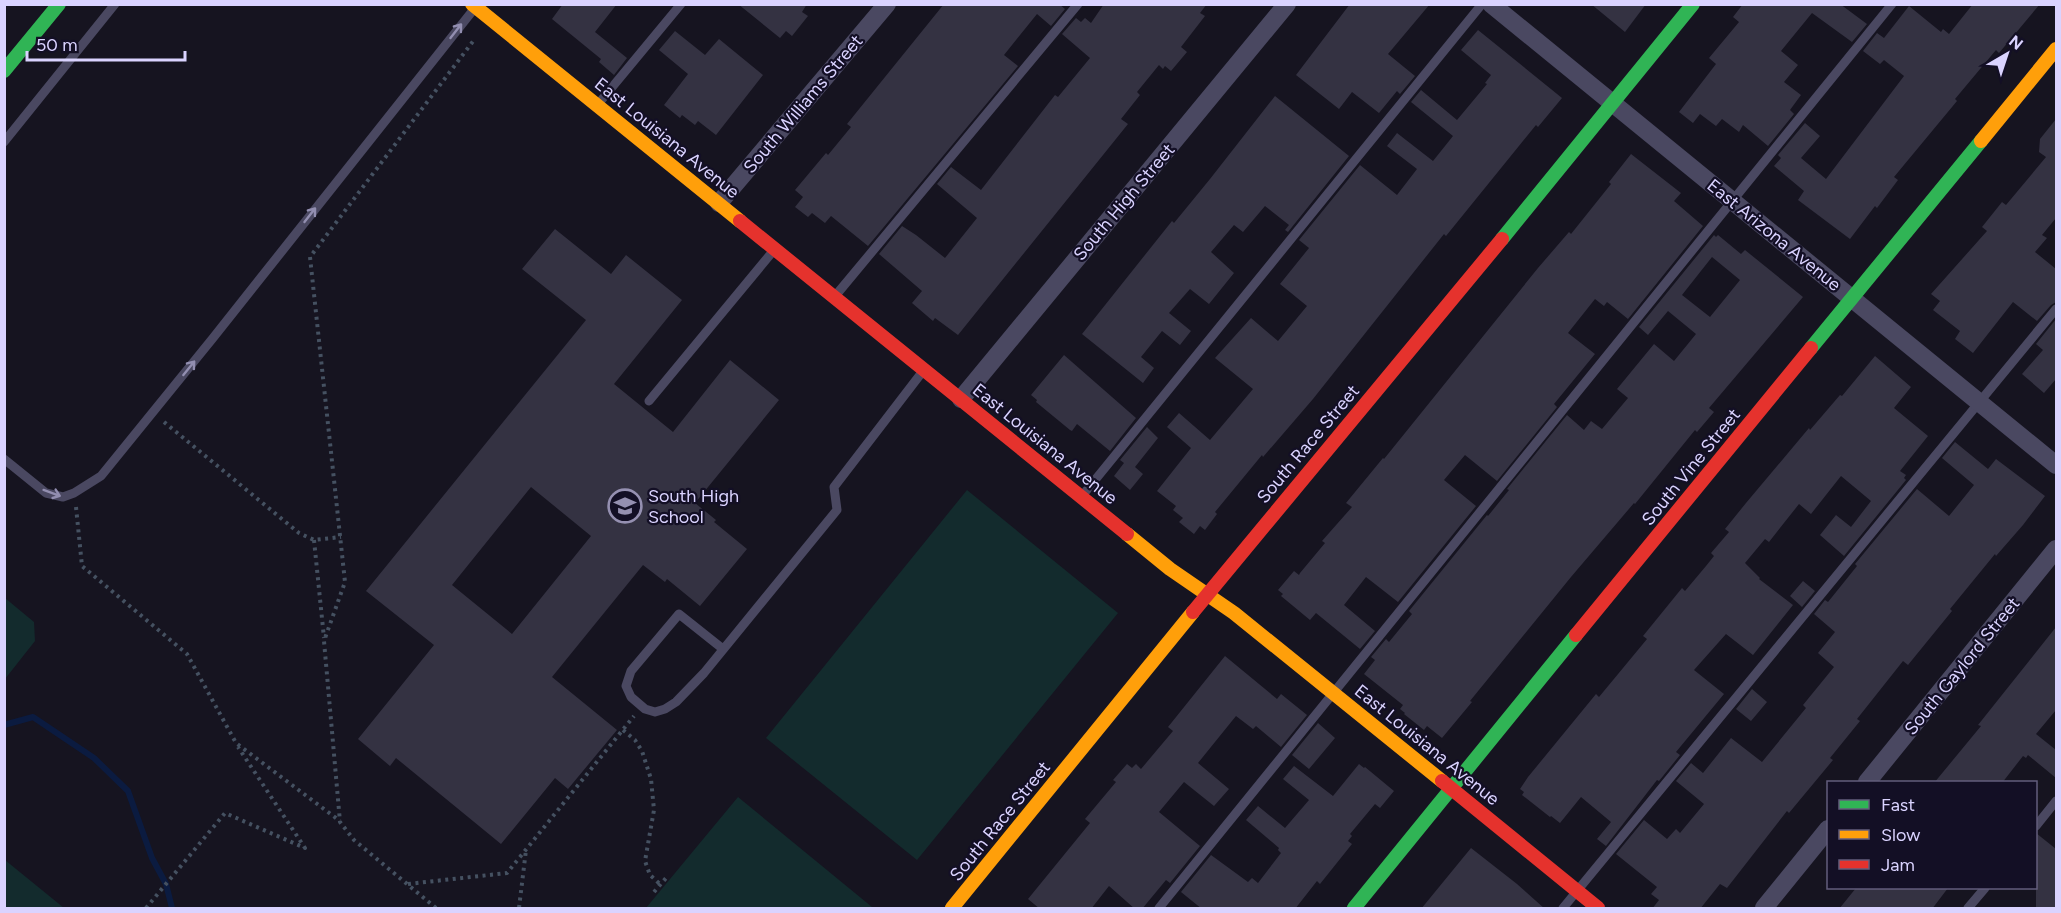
<svg xmlns="http://www.w3.org/2000/svg" width="2061" height="913" viewBox="0 0 2061 913" font-family="Figtree,sans-serif">
	<style>
		.green { fill: #132b2d }
		.lines { fill: none; stroke-linecap: round; stroke-linejoin: round }
		.stream { stroke: #0b1b40; stroke-width: 6 }
		.building { fill: #343242; fill-rule: evenodd }
		.path { stroke: #455161; stroke-width: 4; stroke-dasharray: 3 4.5; stroke-linecap: butt }
		.lane { stroke: #4a4861; stroke-width: 9 }
		.street { stroke: #4a4861; stroke-width: 18 }
		.fast { stroke: #30b455; stroke-width: 14 }
		.slow { stroke: #ff9f0a; stroke-width: 14 }
		.jam { stroke: #e5322d; stroke-width: 14 }
		.oneway { stroke: #928eb0 }
		.labels { text-anchor: middle; stroke-width: 4.5; stroke-linejoin: round; paint-order: stroke }
		.street-label { font-size: 18px; fill: #dad3ff; stroke: #130f25 }
		.poi-label { font-size: 18px; fill: #dad3ff; stroke: #130f25; text-anchor: start }
	</style>
	<rect width="100%" height="100%" fill="#161420"/>
	<path class="green" d="M967,490L1118,613L917,860L766,738Z
		M5,598L34,622L35,641L5,679Z
		M738,797L872,907L871,908H646Z
		M5,860L64,908H5Z"/>
	<g class="lines">
		<path class="stream" d="M4,725L33,717L94,758L128,791L152,858L166,884L172,908"/>
	</g>
	<path class="building" d="M563,4H617L595,32L627,58L614,75L599,62L601,59L552,19Z
		M738,4H807L802,12L808,16L792,36L786,31L780,38Z
		M944,4H1059L1065,9L1051,26L1037,14L1004,55L1018,66L868,246L831,216L825,223L812,213L808,217L795,207L803,197L795,190L826,153L828,155L851,127L847,124Z
		M1104,4H1207L1200,13L1205,16L1181,47L1187,52L1171,71L1165,66L1163,69L1159,65L1137,92L1140,95L1121,119L1128,124L958,335L935,318L933,321L912,303L922,291L879,254L902,226L916,235L945,258L977,218L937,184L951,167L981,190L1055,95L1058,97L1090,58L1062,34L1076,18L1081,22L1085,18L1091,23Z
		M1350,4H1430L1388,54L1415,76L1400,94L1397,91L1379,113L1352,92L1339,109L1296,75Z
		M1591,4H1646L1625,32Z
		M1743,4H1840L1867,24L1852,42L1812,13L1781,51L1798,65L1784,82L1801,95L1790,110L1794,114L1768,146L1743,125L1739,132L1722,119L1716,126L1700,114L1693,123L1679,112L1716,64L1709,58L1739,22L1733,17Z
		M1973,4H2040L1999,53L1996,50L1955,99L1957,101L1894,177L1898,180L1877,208L1875,206L1850,239L1798,200L1804,191L1774,166L1781,158L1778,155L1805,123L1820,136L1801,158L1826,179L1904,76L1884,60L1880,64L1863,51L1877,33L1884,38L1909,6L1941,32L1943,29L1949,34Z
		M1478,30L1562,98L1538,127L1536,125L1446,236L1444,234L1313,399L1263,457L1262,455L1215,512L1217,514L1205,530L1200,526L1194,534L1179,522L1183,518L1173,510L1176,506L1157,491L1191,448L1167,427L1179,413L1210,440L1253,389L1215,358L1251,318L1278,341L1307,306L1280,284L1309,248L1299,240L1360,165L1397,195L1417,169L1387,146L1397,133L1433,161L1453,136L1411,102L1421,90L1457,120L1487,84L1485,83L1491,75L1461,50Z
		M675,31L705,55L719,39L763,75L716,135L698,121L695,125L682,115L680,118L664,105L688,74L659,50Z
		M1275,96L1349,156L1288,232L1285,230L1289,225L1265,206L1243,232L1234,225L1211,252L1234,273L1209,304L1190,289L1169,313L1191,331L1180,345L1162,331L1141,357L1154,368L1143,383L1082,334L1172,221L1174,223L1210,179Z
		M2056,119V218L2042,235L2047,238L2035,252L2056,269V302L2051,305L2037,321L2013,302L1973,353L1955,339L1960,331L1933,310L1940,301L1931,294L1987,231L1982,227L2002,202L2006,205L2046,157L2039,152L2040,139Z
		M1631,154L1681,193L1674,201L1703,226L1628,319L1607,302L1604,306L1595,299L1568,333L1595,354L1554,404L1557,407L1497,481L1465,455L1444,480L1476,506L1398,602L1366,577L1344,605L1375,631L1360,649L1316,613L1310,620L1281,596L1283,594L1278,590L1294,571L1299,575L1300,573L1325,543L1322,541L1352,507L1346,503L1383,458L1384,459L1538,268L1569,232L1571,234L1611,184L1609,182Z
		M555,229L611,274L626,255L682,300L614,384L673,432L730,360L779,400L695,503L716,520L714,522L747,549L700,606L667,579L665,582L643,565L552,677L617,730L568,789L555,778L501,844L396,758L390,766L358,739L434,645L366,591L586,320L522,269ZM531,487L591,536L512,634L452,585Z
		M1714,235L1716,237L1718,235L1741,254L1745,250L1803,297L1709,408L1714,412L1697,432L1695,430L1635,504L1634,503L1571,577L1470,701L1472,702L1442,738L1427,726L1424,730L1404,714L1405,713L1400,709L1403,705L1364,674L1375,660L1371,657L1386,639L1389,642L1412,614L1409,611L1487,515L1488,516L1509,490L1507,489L1567,415L1584,430L1591,421L1602,429L1628,398L1617,389L1654,344L1674,361L1696,334L1668,311L1648,335L1639,327ZM1712,257L1740,280L1710,317L1682,295Z
		M2056,319V379L2044,393L2022,374L2043,350L2036,344Z
		M1064,355L1136,418L1110,451L1077,424L1072,431L1070,430L1036,402L1037,400L1031,395Z
		M1875,356L1911,387L1894,408L1928,436L1900,471L1906,475L1904,478L1906,480L1844,556L1820,535L1836,515L1851,527L1871,501L1841,476L1811,514L1799,504L1769,542L1765,539L1745,563L1760,578L1759,579L1793,605L1753,655L1726,634L1694,670L1724,694L1676,752L1680,755L1659,781L1657,780L1606,846L1597,839L1611,822L1581,797L1560,823L1551,816L1550,817L1522,795L1524,792L1520,789L1528,777L1596,694L1599,697L1647,639L1643,636L1682,588L1685,591L1706,566L1714,556L1711,553L1729,532L1725,529L1746,503L1809,428L1810,430L1840,395L1842,396Z
		M1147,427L1158,438L1135,467L1143,474L1130,490L1114,476L1124,463L1120,460Z
		M1955,442L1988,469L1996,459L2045,496L2023,525L1996,556L1995,554L1950,609L1952,611L1908,665L1903,661L1857,719L1860,721L1830,758L1833,760L1789,813L1787,811L1727,888L1720,884L1700,909H1652L1659,900L1651,894L1657,887L1616,854L1644,820L1667,839L1676,829L1680,833L1704,804L1676,781L1691,763L1703,773L1731,738L1762,762L1806,708L1803,705L1834,667L1818,653L1835,632L1814,614L1825,600L1828,602L1857,566L1855,564L1917,489L1949,516L1974,485L1942,458Z
		M1803,581L1815,591L1802,607L1790,596Z
		M2056,627V710L2036,734L2056,750V778L2028,755L2026,758L2023,756L2002,783H1934L1981,726L1978,725Z
		M1225,656L1277,699L1281,694L1307,715L1281,747L1256,726L1253,729L1236,716L1198,763L1229,789L1214,806L1184,782L1159,812L1200,846L1170,883L1166,880L1142,909H1135L1109,886L1091,909H1040L1028,899L1090,823L1085,819L1116,782L1113,780L1127,764L1132,768L1136,764L1141,769L1173,731L1168,727Z
		M1752,689L1767,702L1751,721L1736,709Z
		M1318,723L1335,738L1309,769L1292,755Z
		M1359,764L1364,768L1365,767L1394,791L1380,808L1375,804L1350,834L1352,836L1348,841L1352,844L1320,884L1317,881L1295,909H1202L1181,892L1211,855L1248,882L1252,878L1258,883L1281,853L1278,850L1279,848L1246,820L1258,806L1285,828L1309,800L1283,779L1294,766L1333,796Z
		M2036,833L2056,849V909H2036Z
		M1471,848L1517,884L1545,909H1421Z
		M1856,888H1948L1932,909H1839Z"/>
	<g class="lines">
		<path class="path" d="M164,422L299,533L314,540L341,537
			M76,507L82,566L187,654L236,743L340,821
			M314,540L324,638
			M623,730L635,740L642,751L651,779L654,810L645,861L650,875L661,885
			M408,884L507,873L634,716
			M654,892L666,878
			M146,908L225,813L305,848L238,747
			M436,908L354,840L340,822L324,641L345,582L310,257L474,40
			M519,908L526,850"/>
		<path class="lane" d="M599,103L681,4
			M4,142L115,4
			M836,295L1078,4
			M649,401L774,250
			M4,459L46,493L63,497L74,493L101,476L213,338L474,9
			M1082,496L1482,4
			M723,649L679,614L631,671L626,686L631,697L645,709L655,712L665,709L676,702L704,673L837,510L834,487L923,371
			M2036,826L2056,801
			M1159,908L1892,4
			M1563,908L2056,309
			M1968,908L1985,888"/>
		<path class="street" d="M1491,4L2056,465
			M719,203L887,4
			M961,399L1287,4
			M1867,782L2056,549
			M1764,908L1828,829"/>
		<path class="fast" d="M4,71L59,4
			M1502,239L1693,4
			M1811,348L1981,141
			M1354,908L1576,635"/>
		<path class="slow" d="M472,4L740,221
			M1981,141L2056,49
			M1127,534L1170,569L1234,613L1442,781
			M952,908L1193,612"/>
		<path class="jam" d="M740,221L1127,534
			M1193,612L1502,239
			M1576,635L1811,348
			M1442,781L1598,908"/>
	</g>
	<defs><path id="oneway-shaft" d="M-6 0H5M1.5-3L5.5 0L1.5 3" fill="none" stroke-width="1.6" stroke-linecap="round" stroke-linejoin="round" transform="scale(1.5)"/></defs>
	<g class="oneway">
		<use href="#oneway-shaft" transform="translate(456 31) rotate(-52)"/>
		<use href="#oneway-shaft" transform="translate(310 215) rotate(-52)"/>
		<use href="#oneway-shaft" transform="translate(189 368) rotate(-51)"/>
		<use href="#oneway-shaft" transform="translate(52 493) rotate(20)"/>
	</g>
	<defs>
		<symbol id="school-ring" viewBox="-11 -11 22 22"><circle r="9.5" fill="#130f25" stroke="#9590b1" stroke-width="1.5"/><path d="M0-5L7-2L0 1L-7-2ZM-4 1L0 2.5L4 1V4Q0 6-4 4Z" fill="#9590b1"/></symbol>
	</defs>
	<g fill-rule="evenodd">
		<use href="#school-ring" x="606" y="487" width="38" height="38"/>
	</g>
	<g class="labels">
		<g class="street-label">
			<text transform="translate(803 104) rotate(-50)" y="6">South Williams Street</text>
			<text transform="translate(667 138) rotate(39)" y="6">East Louisiana Avenue</text>
			<text transform="translate(1124 202) rotate(-50)" y="6">South High Street</text>
			<text transform="translate(1774 235) rotate(39)" y="6">East Arizona Avenue</text>
			<text transform="translate(1045 444) rotate(39)" y="6">East Louisiana Avenue</text>
			<text transform="translate(1308 444) rotate(-50)" y="6">South Race Street</text>
			<text transform="translate(1691 467) rotate(-51)" y="6">South Vine Street</text>
			<text transform="translate(1962 666) rotate(-51)" y="6">South Gaylord Street</text>
			<text transform="translate(1427 745) rotate(39)" y="6">East Louisiana Avenue</text>
			<text transform="translate(1000 821) rotate(-51)" y="6">South Race Street</text>
		</g>
		<g class="poi-label">
			<text x="648" y="502">South High<tspan x="648" dy="21">School</tspan></text>
		</g>
	</g>
	<rect width="2061" height="913" fill="none" stroke="#dad3ff" stroke-width="12"/>
	<rect x="1827" y="781" width="210" height="108" fill="#130f25" stroke="#635d7c" stroke-width="1.5"/>
	<rect x="1839" y="800" width="30" height="9" fill="#30b455" stroke="#635d7c" stroke-width="1.5"/>
	<text x="1881" y="811" font-size="18" fill="#dad3ff">Fast</text>
	<rect x="1839" y="830" width="30" height="9" fill="#ff9f0a" stroke="#635d7c" stroke-width="1.5"/>
	<text x="1881" y="841" font-size="18" fill="#dad3ff">Slow</text>
	<rect x="1839" y="860" width="30" height="9" fill="#e5322d" stroke="#635d7c" stroke-width="1.5"/>
	<text x="1881" y="871" font-size="18" fill="#dad3ff">Jam</text>
	<g transform="translate(2007 54) rotate(39)" stroke="#130f25" stroke-width="4.5" paint-order="stroke">
	<path d="M0-4.5L10 22L0 15L-10 22Z" fill="#dad3ff"/>
	<text y="-9" font-size="16" font-weight="bold" text-anchor="middle" fill="#dad3ff">N</text>
	</g>
	<path d="M27 51v9h158v-9" fill="none" stroke="#dad3ff" stroke-width="3"/>
	<text x="36" y="51" font-size="18" fill="#dad3ff" stroke="#130f25" stroke-width="4.5" paint-order="stroke">50 m</text>
</svg>
